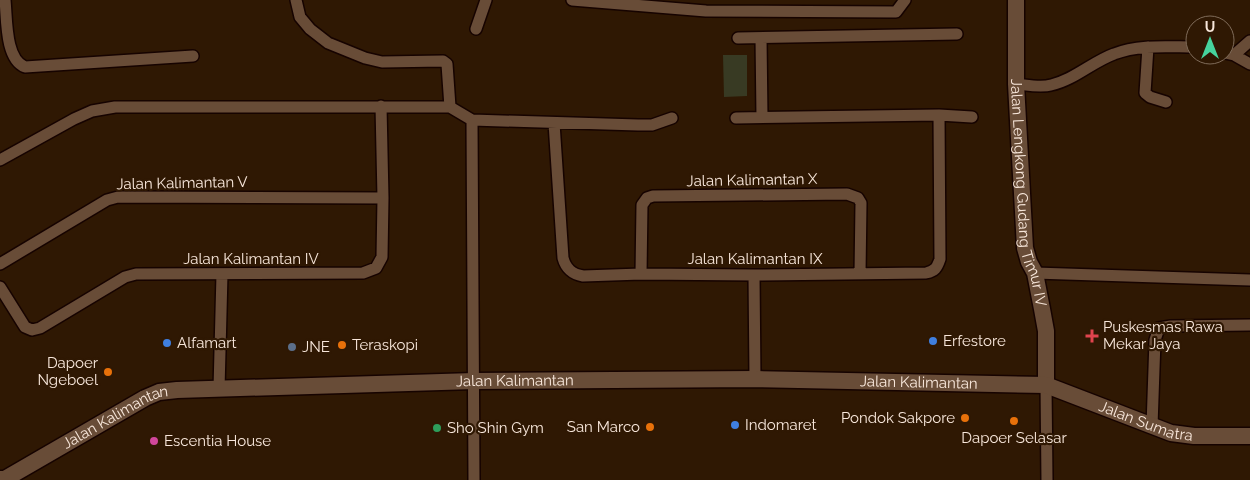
<svg xmlns="http://www.w3.org/2000/svg" width="1250" height="480" viewBox="0 0 1250 480" font-family="Raleway,sans-serif">
	<style>
		.green { fill: #383a23 }
		.lines { fill: none; stroke-linecap: round; stroke-linejoin: round }
		.street-casing { stroke: #160300; stroke-width: 14 }
		.secondary-casing { stroke: #160300; stroke-width: 19 }
		.street { stroke: #684c37; stroke-width: 11 }
		.secondary { stroke: #684c37; stroke-width: 16 }
		.health-dot { fill: #e0444e; stroke: #2f1803; stroke-width: 2 }
		.shop-dot { fill: #3f7fe0; stroke: #2f1803; stroke-width: 2 }
		.food-dot { fill: #e8710a; stroke: #2f1803; stroke-width: 2 }
		.service-dot { fill: #5c6f8a; stroke: #2f1803; stroke-width: 2 }
		.leisure-dot { fill: #2e9e5b; stroke: #2f1803; stroke-width: 2 }
		.hotel-dot { fill: #d1479c; stroke: #2f1803; stroke-width: 2 }
		.labels { text-anchor: middle; stroke-width: 4.5; stroke-linejoin: round; paint-order: stroke }
		.street-label { font-size: 15px; fill: #f8e7db; stroke: #2f1803 }
		.poi-label { font-size: 15px; fill: #f8e7db; stroke: #2f1803; text-anchor: start }
	</style>
	<rect width="100%" height="100%" fill="#2f1803"/>
	<path class="green" d="M723,55H747V96L724,97Z"/>
	<g class="lines">
		<defs>
			<path id="street" d="M5,0C7,19 5,59 25,67L193,56
				M296,0L300,17L310,29L328,43L365,58L382,62L443,61L447,64L450,107
				M572,0L706,11L896,12L905,0
				M476,29L486,0
				M738,38L957,34
				M761,38L762,117
				M1148,47L1145,93L1150,97L1166,102
				M1225,53L1234,55L1250,64
				M1234,55L1250,41
				M1016,84C1027,85 1041,88 1051,85C1074,80 1092,62 1114,54C1139,44 1168,47 1195,47
				M736,118L939,115L972,117
				M472,120L638,125H652L672,118
				M554,123L563,258C566,269 572,274 583,276L641,274L754,275L926,273C935,271 937,268 940,259L939,115
				M0,160L74,119L92,111L115,107H450L472,120L474,480
				M0,264L107,200L118,197L383,198
				M1035,273L1250,280
				M641,274L642,205L647,198L653,196L847,194L858,198L861,203L860,274
				M754,275L755,379
				M0,287L25,327L32,330L40,328L125,277L136,274L363,273L376,268L382,257L383,198L381,106
				M1046,385L1047,480
				M219,389L222,274
				M1152,426L1155,340L1159,328L1171,326L1250,325"/>
			<g id="secondary">
				<path id="s1" d="M1016,0V84L1025,248L1029,262L1035,273L1042,309L1046,331V385"/>
				<path id="s2" d="M0,479H5L145,398L159,392L177,390L474,381L755,379L1046,385L1171,433L1194,436H1250"/>
			</g>
		</defs>
		<use href="#street" class="street-casing"/>
		<use href="#secondary" class="secondary-casing"/>
		<use href="#street" class="street"/>
		<use href="#secondary" class="secondary"/>
	</g>
	<path class="health-dot" d="M1089.5 328.5h5v5h5v5h-5v5h-5v-5h-5v-5h5z"/>
	<g class="shop-dot">
		<circle cx="933" cy="341" r="5"/>
		<circle cx="167" cy="343" r="5"/>
		<circle cx="735" cy="425" r="5"/>
	</g>
	<g class="food-dot">
		<circle cx="342" cy="345" r="5"/>
		<circle cx="108" cy="372" r="5"/>
		<circle cx="965" cy="418" r="5"/>
		<circle cx="1014" cy="421" r="5"/>
		<circle cx="650" cy="427" r="5"/>
	</g>
	<circle class="service-dot" cx="292" cy="347" r="5"/>
	<circle class="leisure-dot" cx="437" cy="428" r="5"/>
	<circle class="hotel-dot" cx="154" cy="441" r="5"/>
	<g class="labels">
		<g class="street-label">
			<text transform="translate(752 180) rotate(-1)" y="5">Jalan Kalimantan X</text>
			<text transform="translate(182 183) rotate(-1)" y="5">Jalan Kalimantan V</text>
			<text dy="5" stroke="none"><textPath href="#s1" startOffset="194">Jalan Lengkong Gudang Timur IV</textPath></text>
			<text x="251" y="264">Jalan Kalimantan IV</text>
			<text x="755" y="264">Jalan Kalimantan IX</text>
			<text dy="5" stroke="none"><textPath href="#s2" startOffset="538">Jalan Kalimantan</textPath></text>
			<text dy="5" stroke="none"><textPath href="#s2" startOffset="942">Jalan Kalimantan</textPath></text>
			<text dy="5" stroke="none"><textPath href="#s2" startOffset="132">Jalan Kalimantan</textPath></text>
			<text dy="5" stroke="none"><textPath href="#s2" startOffset="1176">Jalan Sumatra</textPath></text>
		</g>
		<g class="poi-label">
			<text x="1103" y="332">Puskesmas Rawa<tspan x="1103" dy="17">Mekar Jaya</tspan></text>
			<text x="943" y="346">Erfestore</text>
			<text x="177" y="348">Alfamart</text>
			<text x="352" y="350">Teraskopi</text>
			<text x="302" y="352">JNE</text>
			<text x="98" y="368" text-anchor="end">Dapoer<tspan x="98" dy="17">Ngeboel</tspan></text>
			<text x="955" y="423" text-anchor="end">Pondok Sakpore</text>
			<text x="745" y="430">Indomaret</text>
			<text x="640" y="432" text-anchor="end">San Marco</text>
			<text x="447" y="433">Sho Shin Gym</text>
			<text x="1014" y="443" text-anchor="middle">Dapoer Selasar</text>
			<text x="164" y="446">Escentia House</text>
		</g>
	</g>
	<g transform="translate(1210 40)"><circle r="24" fill="#2f1803" stroke="#7f6b59"/>
	<path d="M0-4L9 19L0 12L-9 19Z" fill="#46d49e"/>
	<text y="-8" font-size="14" font-weight="bold" text-anchor="middle" fill="#f8e7db">U</text>
	</g>
</svg>
